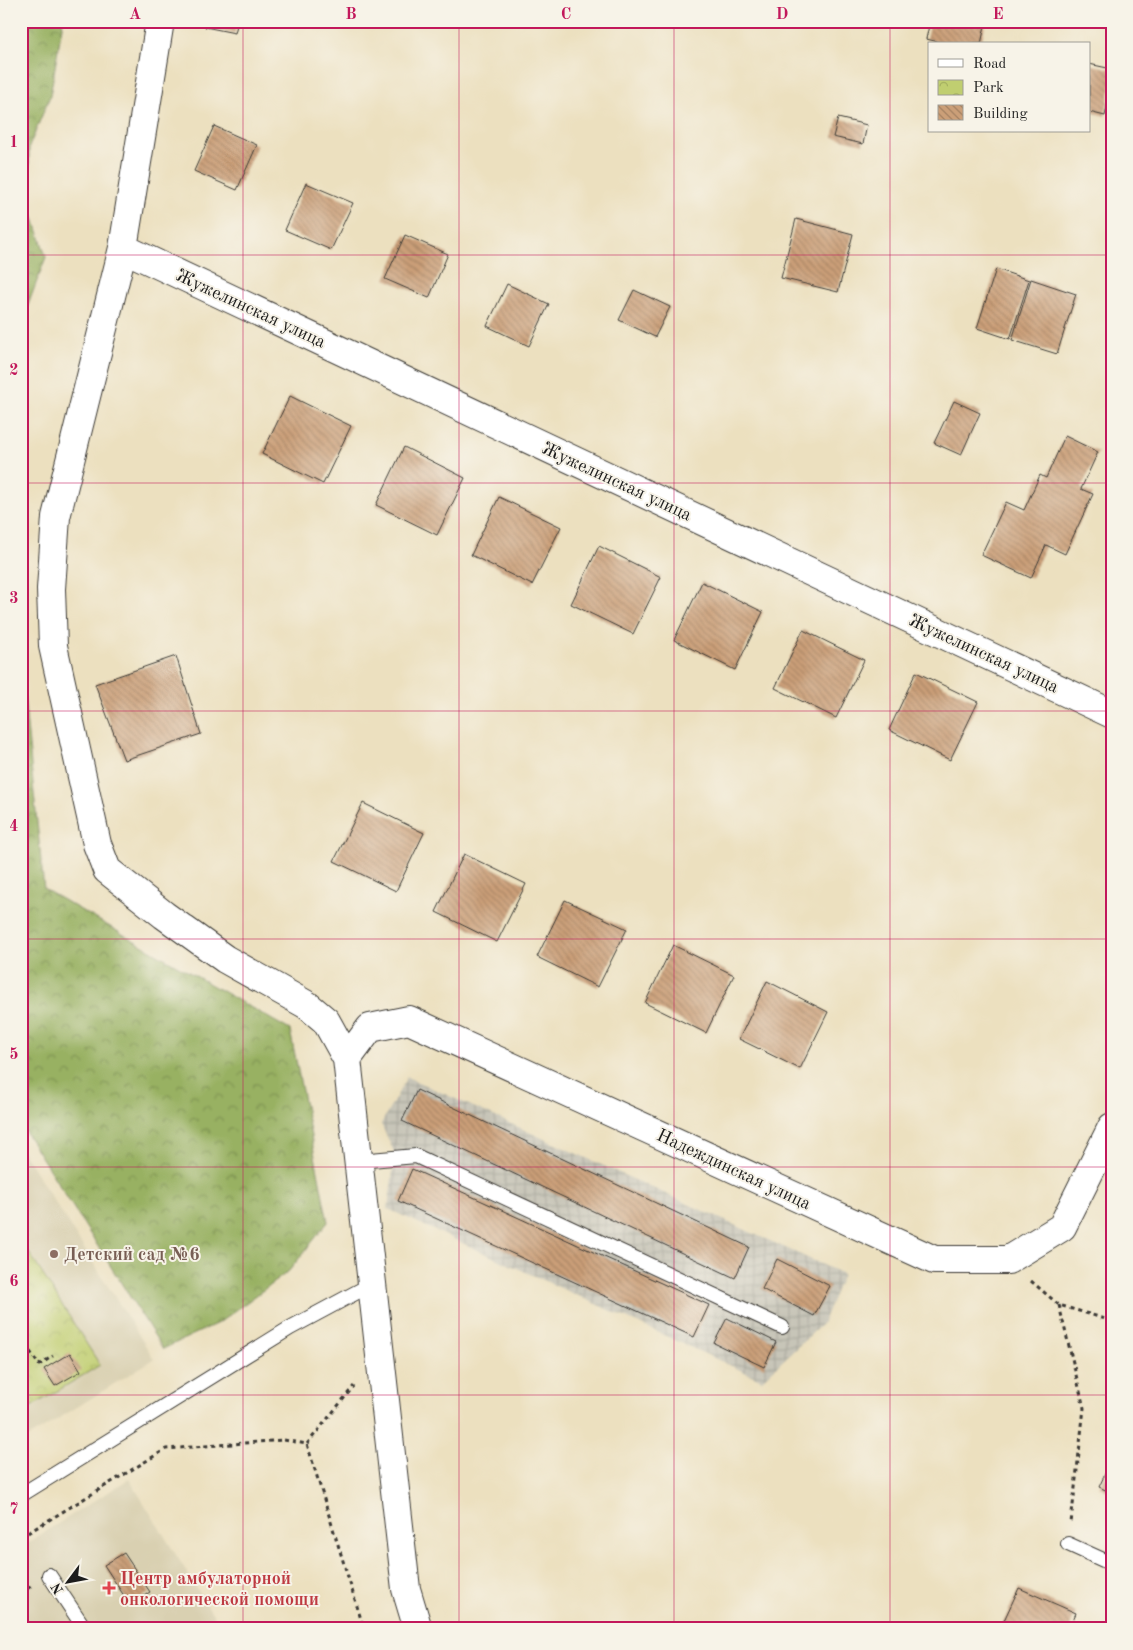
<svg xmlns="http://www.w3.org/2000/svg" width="1133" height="1650" viewBox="0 0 1133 1650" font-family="'Old Standard TT',serif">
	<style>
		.built { fill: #d9d0b1 }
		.industrial { fill: url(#industrial-grid) }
		.forest { fill: url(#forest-crowns); stroke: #5a663f }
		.park { fill: url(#park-crowns); stroke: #6e7546 }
		.building { fill: url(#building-back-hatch) }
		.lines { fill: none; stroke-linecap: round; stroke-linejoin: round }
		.lane-casing { stroke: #3b3934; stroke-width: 16 }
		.street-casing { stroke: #3b3934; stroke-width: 30 }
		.path { stroke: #3b3934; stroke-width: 3; stroke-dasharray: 4 4; stroke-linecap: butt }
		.lane { stroke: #fff; stroke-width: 14 }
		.street { stroke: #fff; stroke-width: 28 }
		.grid { fill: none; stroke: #c2185b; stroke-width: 1; stroke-opacity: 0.55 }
		.education-dot { fill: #8d6e63; stroke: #f7f3e8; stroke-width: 2 }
		.health-dot { fill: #e0444e; stroke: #f7f3e8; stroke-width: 2 }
		.labels { text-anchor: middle; stroke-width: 4; stroke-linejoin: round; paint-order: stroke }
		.street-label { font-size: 18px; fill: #1c1c1c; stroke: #f7f3e8 }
		.education-label { font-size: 18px; font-weight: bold; fill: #785e54; stroke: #f7f3e8; text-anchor: start }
		.health-label { font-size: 18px; font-weight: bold; fill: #be3a42; stroke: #f7f3e8; text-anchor: start }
		.neatline { fill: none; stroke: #c2185b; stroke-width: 2 }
		.grid-label { font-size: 16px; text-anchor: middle; font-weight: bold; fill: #c2185b }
	</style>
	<defs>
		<pattern id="industrial-grid" width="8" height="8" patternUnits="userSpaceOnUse" patternTransform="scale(1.25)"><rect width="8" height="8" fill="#c7c5b8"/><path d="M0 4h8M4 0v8" fill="none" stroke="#aaa99e"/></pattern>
		<pattern id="forest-crowns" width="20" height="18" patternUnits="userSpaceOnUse" patternTransform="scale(1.25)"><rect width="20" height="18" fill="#98b162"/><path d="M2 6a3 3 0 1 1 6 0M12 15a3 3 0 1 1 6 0" fill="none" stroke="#7b8f50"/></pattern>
		<pattern id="park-crowns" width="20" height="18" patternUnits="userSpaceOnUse" patternTransform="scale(1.25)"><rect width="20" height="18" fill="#c0ce70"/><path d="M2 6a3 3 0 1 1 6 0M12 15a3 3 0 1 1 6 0" fill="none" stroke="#a4b060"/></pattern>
		<pattern id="building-back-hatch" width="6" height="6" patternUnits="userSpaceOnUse" patternTransform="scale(1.25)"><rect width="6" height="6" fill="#cb9f78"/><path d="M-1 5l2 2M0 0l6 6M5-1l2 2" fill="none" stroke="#a48162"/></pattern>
	</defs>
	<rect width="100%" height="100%" fill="#f7f3e8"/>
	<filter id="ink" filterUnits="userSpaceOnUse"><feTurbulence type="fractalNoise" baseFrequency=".02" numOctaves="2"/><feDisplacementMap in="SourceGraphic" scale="10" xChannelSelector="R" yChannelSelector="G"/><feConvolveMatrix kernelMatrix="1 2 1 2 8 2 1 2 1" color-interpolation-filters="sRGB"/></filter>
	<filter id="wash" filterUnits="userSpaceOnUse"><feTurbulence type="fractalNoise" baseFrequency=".0096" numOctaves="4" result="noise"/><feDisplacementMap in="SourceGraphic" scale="20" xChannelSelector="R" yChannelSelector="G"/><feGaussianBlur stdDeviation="1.12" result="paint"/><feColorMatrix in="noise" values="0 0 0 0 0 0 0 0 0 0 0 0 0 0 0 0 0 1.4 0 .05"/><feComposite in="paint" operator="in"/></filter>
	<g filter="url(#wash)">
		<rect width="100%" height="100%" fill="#ece0bf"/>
		<path class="built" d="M21,1149L154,1359L21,1442Z
			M129,1479L222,1629H21V1547Z"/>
		<path class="industrial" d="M407,1077L843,1274L822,1324L762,1380L388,1209L395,1154L381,1124Z"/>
		<path class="forest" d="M21,21H63L50,96L29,147L30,205L46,257L22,321L21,336Z
			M21,668L44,889L290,1030L328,1222L289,1271L220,1322L163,1349L21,1125Z"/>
		<path class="park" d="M21,1240L100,1365L21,1413Z"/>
		<g id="blocks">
			<path class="building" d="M206,21H238L235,33L205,27Z
				M930,21H986L981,44H948L926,39Z
				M1088,21H1102L1101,25Z
				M1089,64L1112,69V83L1105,116L1089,112Z
				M838,118L867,125L863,144L833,137Z
				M214,126L257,145L237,190L194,171Z
				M306,183L353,203L331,250L285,230Z
				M796,219L853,234L838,292L781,278Z
				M405,235L448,254L429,298L385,279Z
				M996,269L1029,280L1010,339L977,328Z
				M1031,279L1076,294L1057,354L1012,340Z
				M507,284L549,304L529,346L487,326Z
				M634,290L670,307L655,337L619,320Z
				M290,396L351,426L323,484L262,454Z
				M954,401L980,413L961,455L934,443Z
				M1065,436L1098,452L1081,489L1093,494L1065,554L1046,545L1031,578L981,555L1006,502L1024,510L1040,475L1046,478Z
				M404,447L465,478L437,535L376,505Z
				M499,497L561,527L532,585L471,555Z
				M599,546L661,577L633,634L571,604Z
				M702,582L763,612L735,670L674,640Z
				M803,630L864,660L836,718L775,688Z
				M176,656L201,734L124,760L95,684Z
				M916,672L978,702L950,760L889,730Z
				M363,803L424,833L396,891L334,861Z
				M464,854L526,884L497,942L436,912Z
				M565,900L627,929L598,987L537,957Z
				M673,945L734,975L706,1033L645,1003Z
				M767,981L828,1012L800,1069L739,1039Z
				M417,1090L749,1247L735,1278L402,1121Z
				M412,1169L709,1305L694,1337L398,1201Z
				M777,1259L830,1286L814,1316L762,1289Z
				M727,1318L776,1342L764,1367L714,1343Z
				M70,1353L81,1371L55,1386L44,1369Z
				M1112,1459V1493L1099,1487Z
				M124,1553L150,1592L130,1605L104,1565Z
				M1019,1588L1076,1613L1069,1629H1000Z
				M23,1615L32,1629H21V1616Z"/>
		</g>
	</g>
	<g filter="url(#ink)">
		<use href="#blocks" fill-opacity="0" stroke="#3b3934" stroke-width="1"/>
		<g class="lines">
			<defs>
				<path id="lane" d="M359,1161L416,1156L782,1327
					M21,1495L290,1328L372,1284
					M1068,1544L1112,1564
					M49,1575L85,1629"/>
				<path id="street" d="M160,21L123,248L56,517L51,589L53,646L97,844L107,870L164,915L225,959L307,1005L326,1021L347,1059
					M123,248L1112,714
					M418,1629L406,1589L347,1059L370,1028L409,1020L934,1260H1008L1062,1227L1112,1127"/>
			</defs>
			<use href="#lane" class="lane-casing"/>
			<use href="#street" class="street-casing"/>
			<path class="path" d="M1031,1281L1059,1305L1112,1321
				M1059,1305L1084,1408L1071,1523
				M21,1338L39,1365L53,1356
				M307,1444L354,1386
				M21,1537L166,1449L284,1440L307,1444L364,1629
				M21,1593L31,1586"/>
			<use href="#lane" class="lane"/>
			<use href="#street" class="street"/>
		</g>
	</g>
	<path class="grid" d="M243,21V1629M459,21V1629M674,21V1629M890,21V1629M21,255H1112M21,483H1112M21,711H1112M21,939H1112M21,1167H1112M21,1395H1112"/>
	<circle class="education-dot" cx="54" cy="1254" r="5"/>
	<path class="health-dot" d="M106.5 1580.5h5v5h5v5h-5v5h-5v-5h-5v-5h5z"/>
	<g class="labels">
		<g class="street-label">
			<text transform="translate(251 308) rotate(25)" y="6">Жужелинская улица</text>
			<text transform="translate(617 481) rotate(25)" y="6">Жужелинская улица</text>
			<text transform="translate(984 653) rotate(25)" y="6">Жужелинская улица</text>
			<text transform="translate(734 1169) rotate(25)" y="6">Надеждинская улица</text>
		</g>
		<g class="education-label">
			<text x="64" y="1260">Детский сад №6</text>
		</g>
		<g class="health-label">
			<text x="120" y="1584">Центр амбулаторной<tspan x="120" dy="21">онкологической помощи</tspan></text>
		</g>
	</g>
	<rect width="1133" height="1650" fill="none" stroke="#f7f3e8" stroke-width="55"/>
	<rect x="928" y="42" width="162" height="90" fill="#f7f3e8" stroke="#9f9d96"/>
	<rect x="938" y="59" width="25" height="8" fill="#ffffff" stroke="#9f9d96"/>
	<text x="973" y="68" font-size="15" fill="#1c1c1c">Road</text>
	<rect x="938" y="80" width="25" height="15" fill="url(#park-crowns)" stroke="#9f9d96"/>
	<text x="973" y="92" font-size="15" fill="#1c1c1c">Park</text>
	<rect x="938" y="105" width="25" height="15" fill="url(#building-back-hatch)" stroke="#9f9d96"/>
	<text x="973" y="118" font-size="15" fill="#1c1c1c">Building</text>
	<g transform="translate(68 1582) rotate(238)" stroke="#f7f3e8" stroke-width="4" paint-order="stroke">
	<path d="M0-4L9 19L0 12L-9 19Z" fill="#1c1c1c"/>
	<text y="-8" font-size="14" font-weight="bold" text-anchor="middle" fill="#1c1c1c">N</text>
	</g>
	<rect x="28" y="28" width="1078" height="1594" class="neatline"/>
	<g class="grid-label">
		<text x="135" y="19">A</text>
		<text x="351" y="19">B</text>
		<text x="566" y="19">C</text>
		<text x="782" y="19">D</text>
		<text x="998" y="19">E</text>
		<text x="14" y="147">1</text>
		<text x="14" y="375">2</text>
		<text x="14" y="603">3</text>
		<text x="14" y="831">4</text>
		<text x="14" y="1059">5</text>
		<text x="14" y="1286">6</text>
		<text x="14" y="1514">7</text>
	</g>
</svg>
